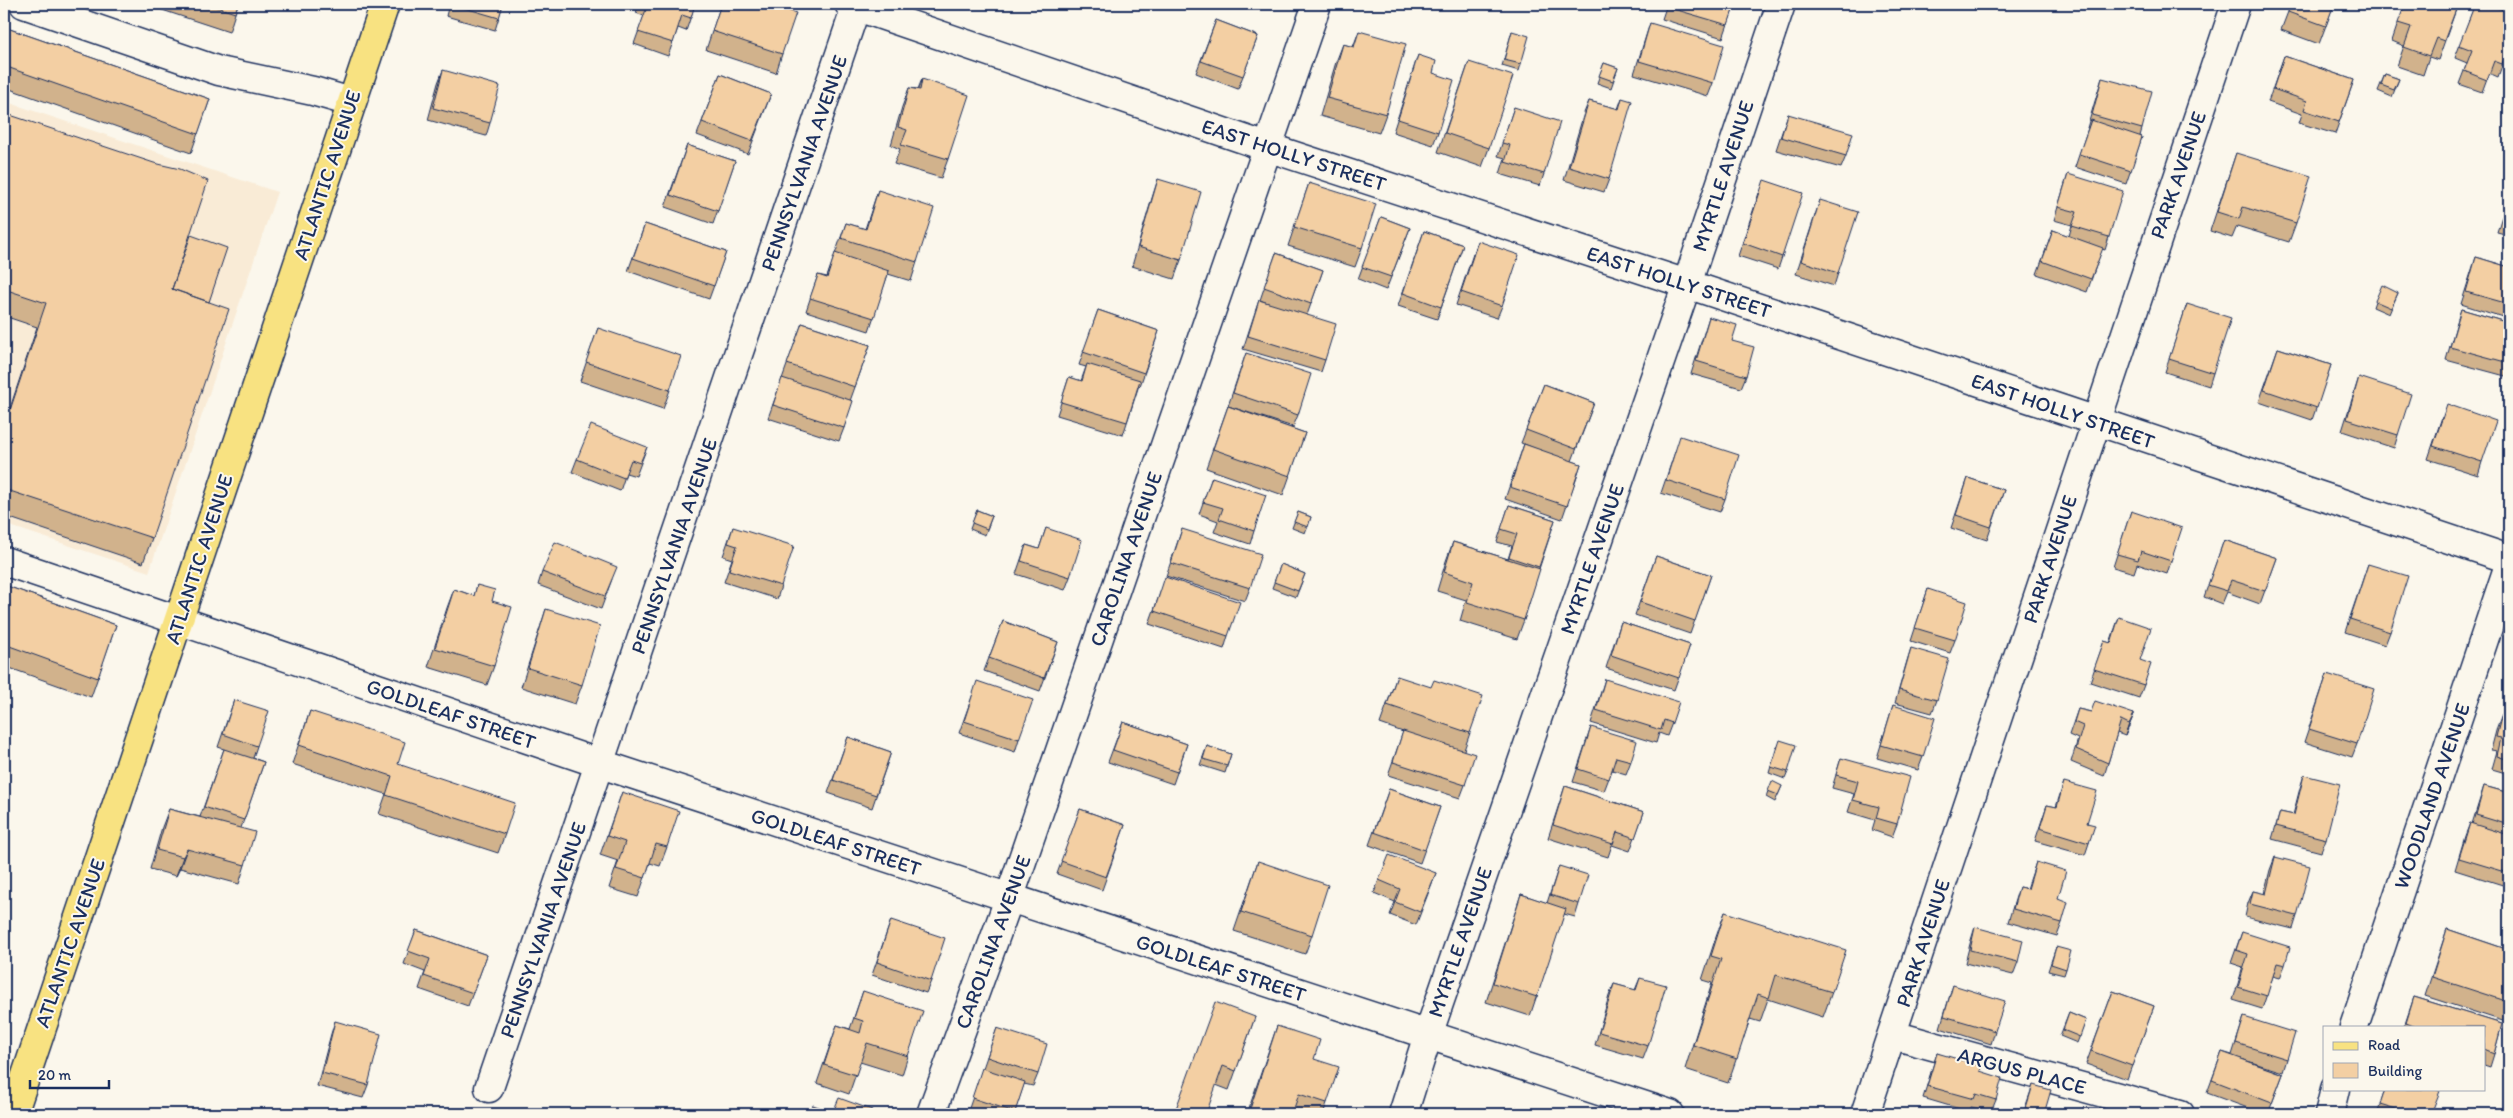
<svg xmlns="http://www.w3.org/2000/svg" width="2513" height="1118" viewBox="0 0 2513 1118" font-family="Itim,sans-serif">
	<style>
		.built { fill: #f9ebd6 }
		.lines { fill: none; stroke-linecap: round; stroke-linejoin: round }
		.minor-casing { stroke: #1b2f5e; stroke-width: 31 }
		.major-casing { stroke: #1b2f5e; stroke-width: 31 }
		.minor { stroke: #fbf7ec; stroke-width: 28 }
		.major { stroke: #f8e281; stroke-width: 28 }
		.wall { fill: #d1b28c; stroke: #1b2f5e }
		.shaded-wall { fill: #aa9172; stroke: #1b2f5e }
		.building { fill: #f3cfa3; stroke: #1b2f5e }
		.labels { text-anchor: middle; stroke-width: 4; stroke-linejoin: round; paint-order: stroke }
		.street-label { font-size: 21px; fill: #1b2f5e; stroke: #fbf7ec }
	</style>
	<rect width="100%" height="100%" fill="#fbf7ec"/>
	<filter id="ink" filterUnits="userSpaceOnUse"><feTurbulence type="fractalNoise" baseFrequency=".02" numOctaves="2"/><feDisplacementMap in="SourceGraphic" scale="10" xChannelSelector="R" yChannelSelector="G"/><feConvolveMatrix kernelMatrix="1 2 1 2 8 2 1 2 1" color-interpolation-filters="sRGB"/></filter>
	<g filter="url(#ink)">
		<path class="built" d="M4,101L277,192L149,572L4,524Z"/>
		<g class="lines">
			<defs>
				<path id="minor" d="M24,4L219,71L313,91L351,102
					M849,4L1267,147L1687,284L2509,559
					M4,561L601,764L1670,1114
					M2354,1027L2509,565
					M1893,1035L2180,1114
					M489,1088L857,4
					M931,1114L1009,899L1317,4
					M1403,1114L1428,1035L1687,284L1781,4
					M1865,1114L2236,4
					M2329,1114L2335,1089"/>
				<path id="major" d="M13,1114L385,4"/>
			</defs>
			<use href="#minor" class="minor-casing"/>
			<use href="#major" class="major-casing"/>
			<use href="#minor" class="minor"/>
			<use href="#major" class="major"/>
		</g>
		<path class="wall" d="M144,4H238L229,32Z
			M449,4H503L495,30L446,16Z
			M639,4H695L686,31L678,28L668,56L634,44L644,16L636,13Z
			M721,4H769L782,54L776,73L706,50Z
			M983,4H994L993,7Z
			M1063,4H1077L1076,8Z
			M1667,4H1735L1723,38L1662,19Z
			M2291,4H2334L2319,44L2281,30Z
			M2458,4L2438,60L2429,57L2423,75L2397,66L2404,46L2392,41L2398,23Z
			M2475,4L2509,46L2498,77L2489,73L2482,92L2459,84L2467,63L2455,58Z
			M1216,20L1258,36L1238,89L1196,73Z
			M1650,23L1713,83L1708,96L1634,74Z
			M4,27L210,99L191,153L4,87Z
			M1359,31L1386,114L1379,133L1320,116L1336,62L1343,44L1353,47Z
			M1512,31L1521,64L1519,71L1502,66Z
			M1418,55L1433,73L1438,132L1433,145L1393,132Z
			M2284,56L2354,80L2335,134L2299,123L2302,114L2268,102Z
			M1469,62L1489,148L1482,167L1438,152Z
			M1604,63L1618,68L1611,88L1597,83Z
			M443,70L490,123L486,136L428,120L438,83Z
			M720,74L771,94L748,154L697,135Z
			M2385,74L2399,79L2392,97L2378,91Z
			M2102,78L2142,129L2140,136L2142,137L2126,184L2075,167L2088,128H2087L2098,91Z
			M922,79L948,159L941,178L894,164L900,149L891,145L902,107L909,88L918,89Z
			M1622,98L1609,179L1604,192L1564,180L1584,113L1589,101L1618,109Z
			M1514,107L1544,174L1540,186L1500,174L1505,158L1498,156Z
			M4,113L179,269L209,302L152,538L143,563L4,516V426L37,327L4,316Z
			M1788,114L1846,156L1841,168L1776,150Z
			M687,145L735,161L713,224L665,207Z
			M2236,153L2296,223L2289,242L2237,226L2232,238L2210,231Z
			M2068,174L2109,237L2105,250L2102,249L2087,292L2037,274L2053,230L2069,236L2072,225L2054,220Z
			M2509,175V183L2507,182Z
			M1158,179L1181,260L1174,279L1132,266L1152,198Z
			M1309,183L1362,248L1355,267L1288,246Z
			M878,190L917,262L911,281L888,274L869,331L806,311L818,275L827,277L846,223L865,229Z
			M1759,193L1782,257L1778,269L1738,256Z
			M2509,194V235L2497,232Z
			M1820,200L1838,273L1834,286L1796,274Z
			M1381,217L1410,228L1386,290L1358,279Z
			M645,224L726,252L709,299L628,271Z
			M1424,231L1463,245L1437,319L1398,306Z
			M2509,245V253H2507Z
			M1276,253L1323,270L1307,315L1325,360L1321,372L1243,349L1259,300L1270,304L1260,300Z
			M1473,254L1502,306L1497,318L1456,305Z
			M2476,257L2509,267V319L2461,304Z
			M2398,293L2389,314L2373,307L2375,301Z
			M2187,304L2213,373L2209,386L2165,372Z
			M2461,309L2509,323V377L2446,360L2457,322Z
			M1098,310L1159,331L1140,386L1139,385L1123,435L1057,415L1069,377L1081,381L1086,367L1079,365Z
			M1709,317L1732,341L1746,376L1741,388L1691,374Z
			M802,323L870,345L850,401L844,428L839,441L768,418Z
			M598,328L670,390L663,409L580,381Z
			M2278,348L2331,365L2312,420L2259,402Z
			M1246,353L1298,415L1293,427L1228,406Z
			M2359,377L2398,435L2394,448L2342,431Z
			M1544,384L1594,403L1572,461L1581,464L1562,519L1505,499L1524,444L1539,450L1521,443Z
			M1228,406L1305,433L1283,495L1206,468Z
			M2442,417L2482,462L2478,475L2428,459Z
			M647,447L636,476L626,473L620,491L572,472L577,459Z
			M1676,449L1725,499L1720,512L1661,493Z
			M1212,477L1254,531L1250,544L1214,532L1218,521L1199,514Z
			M1968,478L2004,490L1987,540L1951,528Z
			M1509,505L1555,520L1539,569L1524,620L1517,639L1460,621L1466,600L1437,591L1446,561L1453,542L1508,559L1512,546L1497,542Z
			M977,510L992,516L985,535L970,529Z
			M2131,511L2171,561L2167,574L2137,564L2134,573L2113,567Z
			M1298,512L1311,517L1305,533L1292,528Z
			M733,527L781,586L777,599L724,582L732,559L723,556Z
			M1046,528L1070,577L1065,590L1016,574L1026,545L1039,549Z
			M1182,529L1250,588L1245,601L1166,576Z
			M2224,540L2277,558L2260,604L2227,592L2222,604L2204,597Z
			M1656,556L1711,575L1690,634L1635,615Z
			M1281,564L1305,574L1296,597L1272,588Z
			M2368,564L2390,632L2385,645L2345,632Z
			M542,572L612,579L601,609L538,585Z
			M4,585L116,625L91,697L4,666Z
			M477,585L492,601L494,666L487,685L428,667L447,608L454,589L474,596Z
			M1928,589L1955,640L1950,653L1911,641Z
			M1161,590L1228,636L1224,649L1149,624Z
			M546,609L582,685L575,704L521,687L540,628Z
			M2119,617L2140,660L2144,685L2139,698L2090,682L2104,641L2110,643Z
			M1003,621L1058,642L1040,691L984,671Z
			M1621,622L1690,645L1674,690L1606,668Z
			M1911,648L1937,700L1932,713L1895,703L1907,661Z
			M2327,674L2357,744L2352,757L2304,742Z
			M1397,676L1470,733L1464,750L1465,785L1460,798L1388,775L1403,732L1380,724Z
			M1605,679L1672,723L1667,736L1659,733L1656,743L1591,723Z
			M973,694L1019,739L1015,752L959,733Z
			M234,700L257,746L253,758L264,762L241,828L245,865L239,884L180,868L176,876L150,869L162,827L169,809L200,817L224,749L218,747Z
			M1893,705L1923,757L1918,770L1877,758Z
			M2078,709L2091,712L2134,714L2125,736L2117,733L2108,763L2104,776L2071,762L2078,739L2069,735Z
			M310,711L505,834L498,853L379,814L386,794L292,764Z
			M2502,714L2509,716V774L2492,769L2497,751L2491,750L2497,727Z
			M1123,722L1187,744L1173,784L1108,762Z
			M1591,727L1631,761L1626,774L1612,770L1604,791L1573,782Z
			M848,737L891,752L872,808L828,793Z
			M1207,746L1231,754L1225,773L1200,765Z
			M1777,746L1788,772L1785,779L1769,773Z
			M1841,758L1897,824L1892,837L1872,830L1875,820L1848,812L1854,794L1832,788Z
			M2304,775L2326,839L2321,852L2272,839L2280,812L2293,815L2300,788Z
			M2064,782L2087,823L2089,843L2085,855L2035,841L2047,805L2056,807Z
			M1565,786L1644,812L1630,851L1612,845L1608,857L1548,838Z
			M1782,786L1775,802L1766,797L1768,791Z
			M2484,786L2509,793V887L2455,870L2465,836L2470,823L2472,824Z
			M1389,789L1440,807L1420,863L1369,845Z
			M622,792L667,847L660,866L650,863L638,897L609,888L618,861L600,855Z
			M1080,809L1125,825L1102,890L1057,874Z
			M2275,857L2297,916L2293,929L2245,917L2248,903L2253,891L2264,894L2270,870Z
			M1258,861L1312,935L1305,954L1234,931Z
			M2036,862L2058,898L2062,923L2057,936L2008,922L2019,887L2027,889Z
			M1559,866L1579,904L1575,917L1564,914L1530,1016L1486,1002L1521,894L1547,903Z
			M1436,873L1416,925L1390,915L1395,902L1374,893L1379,880Z
			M1725,912L1832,992L1823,1017L1768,999L1760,1022L1750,1019L1728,1083L1685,1069L1712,983L1702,980L1716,937Z
			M891,920L931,981L926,993L872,975Z
			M1975,927L2018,962L2013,975L1965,963L1971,940Z
			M2447,929L2509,950V1023L2425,996Z
			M416,930L487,955L468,1006L419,989L425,972L404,964Z
			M2242,932L2285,965L2280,978L2273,976L2262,1009L2233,1000L2243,967L2231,963Z
			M2056,947L2066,969L2064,975L2048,971Z
			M1640,978L1648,1046L1643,1059L1595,1045L1609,996L1614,984L1635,990Z
			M1953,985L1995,1031L1991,1044L1940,1028Z
			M863,991L908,1056L902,1075L860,1062L849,1094L817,1083L837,1025L850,1029Z
			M2113,991L2154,1006L2127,1079L2086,1064Z
			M2414,997L2502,1024L2494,1054L2490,1067L2484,1065V1027H2404Z
			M2069,1013L2086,1020L2077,1043L2060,1036Z
			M1255,1017L1229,1090L1216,1085L1174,1114Z
			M2244,1017L2287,1059L2283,1072L2241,1059L2283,1074L2268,1114H2264L2207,1093L2222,1052L2232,1055Z
			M335,1021L368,1085L363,1098L317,1086L331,1034Z
			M1277,1026L1314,1059L1327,1103L1323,1114H1298L1292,1113V1114H1247Z
			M997,1028L1038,1074L1033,1086L1024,1084L1014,1114H977L968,1111Z
			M1937,1053L1980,1071L1996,1100L1991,1112L1971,1107L1970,1112L1923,1098Z
			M2033,1085L2044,1114H2023Z
			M2385,1089H2438L2431,1114H2377Z"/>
		<path class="shaded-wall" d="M2134,714L2129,726L2125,736L2129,724Z
			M187,849L180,868L176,876L183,857Z"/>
		<path class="building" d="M208,4H238L235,13Z
			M451,4H503L499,18Z
			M648,4H695L691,18L682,15L673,43L638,32Z
			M721,4H769L796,13L782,54L712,31Z
			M1668,4H1735L1728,25L1667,7Z
			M2291,4H2334L2326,26L2288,12Z
			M2405,4H2458L2444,41L2436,38L2429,56L2404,47L2411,27L2398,23Z
			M2475,4H2488L2509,12V45L2502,64L2494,61L2487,80L2464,71L2472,50L2459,45Z
			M1216,20L1258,36L1243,76L1201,61Z
			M1650,23L1724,45L1713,83L1639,61Z
			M4,27L210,99L198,134L4,66Z
			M1359,31L1406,44L1386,114L1327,98L1343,44L1354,47Z
			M1512,31L1529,36L1521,64L1504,60Z
			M1418,55L1436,61L1433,73L1454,80L1438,132L1398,119Z
			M2284,56L2354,80L2339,122L2304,110L2307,101L2273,89Z
			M1469,62L1513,76L1489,148L1445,133Z
			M1604,63L1618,68L1613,81L1599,76Z
			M443,70L500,86L490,123L433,108Z
			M720,74L771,94L752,141L702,122Z
			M2385,74L2399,79L2394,90L2381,85Z
			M2102,78L2152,91L2142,129L2092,115Z
			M922,79L969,95L948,159L901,145L907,130L898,127L909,88L920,90Z
			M1622,98L1632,101L1609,179L1569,167L1589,101L1619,109Z
			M1514,107L1560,122L1544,174L1505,162L1510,145L1502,143Z
			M4,113L154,163L180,169L208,181L172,289L229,309L152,538L4,489V428L46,303L4,289Z
			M1788,114L1853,133L1846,156L1781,137Z
			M2091,120L2142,137L2131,171L2079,154Z
			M687,145L735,161L718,211L670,195Z
			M2236,153L2311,176L2296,223L2243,207L2239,219L2217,212Z
			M2068,174L2123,191L2109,237L2072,226L2077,212L2058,207Z
			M1158,179L1201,192L1181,260L1138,247Z
			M1764,180L1803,193L1782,257L1743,243Z
			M1309,183L1376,204L1362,248L1294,227Z
			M878,190L934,208L917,262L841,238L846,223L866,229Z
			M2509,195V221L2502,219Z
			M1820,200L1858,212L1838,273L1801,261Z
			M1381,217L1410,228L1391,277L1362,267Z
			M645,224L726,252L714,286L633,258Z
			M2053,230L2103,248L2091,279L2042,261Z
			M1424,231L1463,245L1441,307L1403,293Z
			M191,235L227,248L209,302L172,289Z
			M1478,241L1519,255L1502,306L1461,292Z
			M835,253L889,271L874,318L810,298L818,275L827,278Z
			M1276,253L1323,270L1311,304L1264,287Z
			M2476,257L2509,267V304L2466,292Z
			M2382,285L2398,293L2391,308L2375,301Z
			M1259,300L1336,324L1325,360L1248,336Z
			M2187,304L2231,318L2213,373L2169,359Z
			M2461,309L2509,323V363L2450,347Z
			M1098,310L1159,331L1144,373L1083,352Z
			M1709,317L1737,325L1732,341L1754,347L1746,376L1696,361Z
			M802,323L870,345L855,387L787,364Z
			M598,328L681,356L670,390L586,362Z
			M2278,348L2331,365L2317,408L2264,390Z
			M1246,353L1311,374L1298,415L1233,393Z
			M1087,364L1140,380L1127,422L1061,402L1069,377L1082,381Z
			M2359,377L2411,394L2398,435L2347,419Z
			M782,378L853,401L844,428L773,405Z
			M1544,384L1594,403L1576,449L1526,430Z
			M2447,404L2496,421L2482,462L2433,446Z
			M1228,406L1305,433L1290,476L1213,449Z
			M591,425L647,447L640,463L631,460L624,478L577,459Z
			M1680,436L1739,455L1725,499L1666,480Z
			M1524,444L1581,464L1567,506L1510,487Z
			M1212,477L1266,495L1254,531L1219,519L1223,508L1203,502Z
			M1968,478L2004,490L1991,527L1956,515Z
			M1509,505L1555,520L1539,567L1509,557L1517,534L1501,529Z
			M977,510L992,516L987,529L972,523Z
			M2131,511L2182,528L2171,561L2141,551L2138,560L2117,554Z
			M1298,512L1311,517L1308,527L1294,522Z
			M733,527L794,546L781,586L729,570L737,546L728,543Z
			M1046,528L1082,540L1070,577L1021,561L1026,545L1039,549Z
			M1182,529L1261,554L1250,588L1171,563Z
			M2224,540L2277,558L2265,591L2231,580L2227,591L2208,585Z
			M555,542L617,567L605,596L542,572Z
			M1453,542L1540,569L1524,620L1467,602L1473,582L1444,572Z
			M1656,556L1711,575L1695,621L1640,602Z
			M1281,564L1305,574L1298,591L1274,582Z
			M2368,564L2408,576L2390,632L2350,619Z
			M1165,577L1240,602L1228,636L1154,611Z
			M4,585L116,625L98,678L4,644Z
			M477,585L495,590L492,601L512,607L494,666L435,648L454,589L474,596Z
			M1928,589L1967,602L1955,640L1915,628Z
			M546,609L600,626L582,685L528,668Z
			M2119,617L2151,628L2140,660L2151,664L2144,685L2094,669L2104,641L2111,643Z
			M1003,621L1058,642L1044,678L989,658Z
			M1621,622L1690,645L1679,678L1611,655Z
			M1911,648L1949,659L1937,700L1899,690Z
			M2327,674L2374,689L2357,744L2309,729Z
			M1397,676L1431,687L1434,680L1483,696L1470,733L1387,705Z
			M1605,679L1679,702L1672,723L1664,720L1661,730L1596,710Z
			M977,681L1033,700L1019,739L964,721Z
			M234,700L269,711L257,746L223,734Z
			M2095,701L2134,714L2129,724L2121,720L2108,763L2076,749L2083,726L2074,722L2078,709L2091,712Z
			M1893,705L1935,718L1923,757L1881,745Z
			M310,711L405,742L398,764L515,803L505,834L386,795L392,776L299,745Z
			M2502,714L2509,716V760L2497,756L2501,738L2496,737Z
			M1123,722L1187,744L1177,772L1113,750Z
			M1591,727L1637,741L1631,761L1616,757L1609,779L1578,769Z
			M1403,731L1475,754L1465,785L1393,762Z
			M848,737L891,752L876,795L833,780Z
			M1780,740L1796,745L1788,772L1771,767Z
			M1207,746L1231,754L1227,766L1203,759Z
			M224,749L264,762L244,820L204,807Z
			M1841,758L1910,777L1897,824L1876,818L1879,807L1853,800L1858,781L1836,775Z
			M2304,775L2340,784L2326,839L2276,826L2280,812L2294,815Z
			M1772,781L1782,786L1778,795L1768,791Z
			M2064,782L2097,791L2087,823L2095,825L2089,843L2040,828L2047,805L2057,807Z
			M1565,786L1644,812L1635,838L1617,832L1613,844L1553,825Z
			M2484,786L2509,793V825L2476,815Z
			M1389,789L1440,807L1425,850L1374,832Z
			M622,792L679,811L667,847L656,844L645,878L616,869L625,842L607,836Z
			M169,809L255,832L245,865L187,849L183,857L157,850Z
			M1080,809L1125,825L1106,877L1061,861Z
			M2470,823L2509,835V873L2459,858Z
			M1389,855L1436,873L1420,912L1395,902L1400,889L1379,880Z
			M2275,857L2310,866L2297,916L2250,904L2253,891L2266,894Z
			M1258,861L1328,885L1312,935L1241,912Z
			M2036,862L2066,871L2058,898L2068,902L2062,923L2013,909L2019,887L2028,889Z
			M1559,866L1588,875L1579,904L1550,895Z
			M1521,894L1566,909L1537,997L1493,983Z
			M1725,912L1846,950L1832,992L1776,975L1769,998L1758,994L1737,1059L1693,1045L1721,959L1711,956Z
			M891,920L945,938L931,981L877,962Z
			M1975,927L2023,940L2018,962L1970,950Z
			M2447,929L2509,950V1002L2432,977Z
			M416,930L487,955L473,993L424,976L430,959L408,951Z
			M2242,932L2290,947L2285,965L2277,963L2267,996L2238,987L2248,954L2236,950Z
			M2056,947L2071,951L2066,969L2051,964Z
			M1640,978L1666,985L1648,1046L1599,1032L1614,984L1636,990Z
			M1953,985L2005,1001L1995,1031L1944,1016Z
			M863,991L923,1011L908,1056L867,1043L856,1075L824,1065L837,1025L860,1033L863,1021L854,1018Z
			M2113,991L2154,1006L2132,1066L2091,1051Z
			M2414,997L2502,1024L2494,1054L2484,1050V1027H2416L2406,1023Z
			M1215,1002L1255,1017L1236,1071L1223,1066L1206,1114H1174Z
			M2069,1013L2086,1020L2080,1037L2063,1030Z
			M2244,1017L2295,1033L2287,1059L2236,1043Z
			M335,1021L381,1034L368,1085L322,1073Z
			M1277,1026L1320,1040L1314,1059L1339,1067L1327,1103L1299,1094L1292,1114H1257L1249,1112Z
			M997,1028L1047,1044L1038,1074L987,1057Z
			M2222,1052L2283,1074L2272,1103L2212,1080Z
			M1937,1053L1982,1066L1980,1071L2002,1078L1996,1100L1976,1094L1974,1099L1927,1086Z
			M982,1068L1025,1082L1015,1112L972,1098Z
			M2033,1085L2051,1090L2044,1114H2024Z
			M2385,1089H2435L2440,1091L2431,1114H2412L2380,1104Z
			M839,1098L872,1110L871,1114H810L813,1105L833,1112Z
			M1516,1107L1536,1114H1513Z"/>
	</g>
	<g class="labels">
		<g class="street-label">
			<text transform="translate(1294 155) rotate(18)" y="7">EAST HOLLY STREET</text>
			<text transform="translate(804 163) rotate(-71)" y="7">PENNSYLVANIA AVENUE</text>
			<text transform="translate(327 175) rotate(-72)" y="7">ATLANTIC AVENUE</text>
			<text transform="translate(2178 175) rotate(-71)" y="7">PARK AVENUE</text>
			<text transform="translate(1723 176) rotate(-72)" y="7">MYRTLE AVENUE</text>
			<text transform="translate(1679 282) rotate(18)" y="7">EAST HOLLY STREET</text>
			<text transform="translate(2063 411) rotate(19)" y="7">EAST HOLLY STREET</text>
			<text transform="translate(674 546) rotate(-71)" y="7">PENNSYLVANIA AVENUE</text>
			<text transform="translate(199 559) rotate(-72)" y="7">ATLANTIC AVENUE</text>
			<text transform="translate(1126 559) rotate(-71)" y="7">CAROLINA AVENUE</text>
			<text transform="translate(1592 559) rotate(-71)" y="7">MYRTLE AVENUE</text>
			<text transform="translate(2050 559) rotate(-72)" y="7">PARK AVENUE</text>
			<text transform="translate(451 714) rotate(19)" y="7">GOLDLEAF STREET</text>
			<text transform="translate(2432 796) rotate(-71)" y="7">WOODLAND AVENUE</text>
			<text transform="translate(836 842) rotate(18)" y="7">GOLDLEAF STREET</text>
			<text transform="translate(543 930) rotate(-71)" y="7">PENNSYLVANIA AVENUE</text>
			<text transform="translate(993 942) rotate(-70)" y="7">CAROLINA AVENUE</text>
			<text transform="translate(1460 942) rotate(-71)" y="7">MYRTLE AVENUE</text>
			<text transform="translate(70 943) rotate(-71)" y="7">ATLANTIC AVENUE</text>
			<text transform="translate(1923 943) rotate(-72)" y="7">PARK AVENUE</text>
			<text transform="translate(1221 968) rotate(18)" y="7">GOLDLEAF STREET</text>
			<text transform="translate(2022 1071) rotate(15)" y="7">ARGUS PLACE</text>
		</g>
	</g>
	<rect width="2513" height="1118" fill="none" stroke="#fbf7ec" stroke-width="20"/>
	<rect x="10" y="10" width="2493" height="1098" fill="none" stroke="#1b2f5e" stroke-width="2" filter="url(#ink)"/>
	<rect x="2323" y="1026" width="162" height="65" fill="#fbf7ec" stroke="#a1a7b3"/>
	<rect x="2333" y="1042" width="25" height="8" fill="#f8e281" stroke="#a1a7b3"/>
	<text x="2368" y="1050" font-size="15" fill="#1b2f5e">Road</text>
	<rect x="2333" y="1063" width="25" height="15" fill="#f3cfa3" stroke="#a1a7b3"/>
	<text x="2368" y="1076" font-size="15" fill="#1b2f5e">Building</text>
	<path d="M30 1080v8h79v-8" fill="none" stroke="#1b2f5e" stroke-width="2.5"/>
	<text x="38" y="1080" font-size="15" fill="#1b2f5e" stroke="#fbf7ec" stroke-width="4" paint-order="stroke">20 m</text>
</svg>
